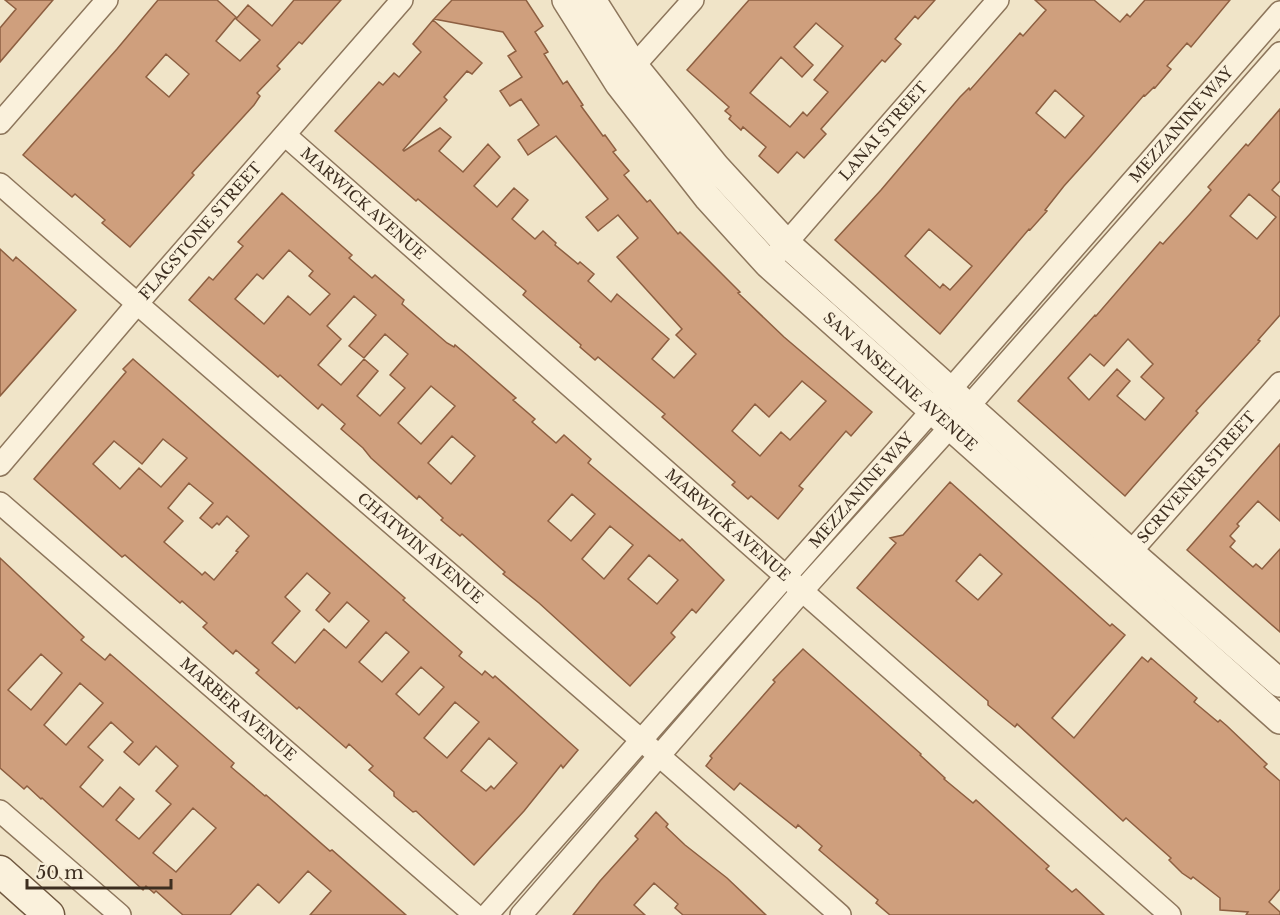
<svg xmlns="http://www.w3.org/2000/svg" width="1280" height="915" viewBox="0 0 1280 915" font-family="'Libre Baskerville',serif">
	<style>
		.building { fill: #cf9f7d; stroke: #8d5f41; stroke-width: 1.5; fill-rule: evenodd }
		.lines { fill: none; stroke-linecap: round; stroke-linejoin: round }
		.minor-casing { stroke: #8d765c; stroke-width: 24 }
		.tertiary-casing { stroke: #8d765c; stroke-width: 30 }
		.secondary-casing { stroke: #6f573f; stroke-width: 33 }
		.minor { stroke: #faf1dc; stroke-width: 21 }
		.tertiary { stroke: #faf1dc; stroke-width: 27 }
		.secondary { stroke: #faf1dc; stroke-width: 30 }
		.labels { text-anchor: middle; stroke-width: 6; stroke-linejoin: round; paint-order: stroke }
		.street-label { font-size: 15px; fill: #3d2e20; stroke: #f7eed8 }
	</style>
	<rect width="100%" height="100%" fill="#f0e4c8"/>
	<path class="building" d="M5,0H53L0,62V28L16,9Z
		M158,0H217L236,17L216,41L240,61L260,40L236,19L248,5L272,26L294,0H341L302,44L299,42L277,66L280,69L257,93L260,96L254,105L192,173L194,175L130,247L102,223L105,220L75,194L72,197L23,155L117,49ZM166,54L189,74L169,97L146,77Z
		M452,0H526L543,26L535,32L548,52L544,54L563,84L567,81L583,105L581,106L603,136L605,135L616,150L613,152L629,171L624,175L647,202L650,200L678,234L680,232L740,292L738,293L784,337L872,412L851,436L846,431L799,486L803,489L778,519L751,496L748,499L732,485L735,482L662,417L665,414L598,357L595,360L580,347L581,345L523,295L526,291L418,199L416,201L335,131L379,82L383,85L394,73L399,77L421,52L413,44L433,20L482,63L472,74L467,71L444,97L447,100L403,150L404,151L440,128L451,137L439,151L463,172L488,144L500,157L474,186L497,207L514,188L528,200L512,219L535,239L543,231L556,243L555,245L578,264L580,262L594,274L588,281L611,302L617,294L669,339L652,359L674,378L696,354L676,335L682,329L617,257L638,238L618,215L598,231L586,217L608,199L556,136L528,155L518,140L539,125L521,99L510,106L500,91L522,77L508,56L516,51L503,32L434,19ZM802,381L826,401L790,440L781,432L760,456L732,431L755,404L769,417Z
		M749,0H935L918,19L915,16L895,39L901,44L885,62L882,60L821,129L826,134L804,158L797,152L778,173L759,156L766,147L743,127L741,130L729,119L731,116L725,111L729,107L687,70ZM816,23L843,46L814,80L828,92L807,116L803,112L790,127L750,93L781,57L802,77L813,65L794,47Z
		M1035,0H1094L1120,22L1127,14L1130,17L1145,0H1230L1191,47L1187,43L1167,66L1171,69L1155,88L1154,87L1145,96L1144,95L1091,156L1064,186L1045,210L1047,211L1030,230L1029,229L940,334L835,240L881,190L960,97L969,88L970,90L1020,33L1023,36L1046,10ZM1055,90L1084,116L1065,138L1036,113ZM929,229L972,266L950,290L943,284L940,288L905,256Z
		M1280,109V181L1272,190L1280,197V315L1258,340L1260,341L1196,411L1198,413L1125,496L1018,401L1095,315L1096,316L1160,242L1163,244L1190,214L1211,190L1208,187L1246,144L1248,146ZM1249,194L1276,217L1257,239L1230,216ZM1128,339L1153,364L1141,377L1164,398L1145,420L1117,396L1130,381L1117,369L1089,400L1068,378L1090,354L1104,366Z
		M282,193L352,255L349,258L372,278L375,275L404,300L402,304L447,343L454,347L455,345L467,355L516,398L513,400L535,419L532,422L556,443L564,435L591,459L588,463L680,541L682,539L724,580L696,613L692,609L671,633L675,637L630,686L539,603L503,574L505,572L462,534L460,536L441,520L443,518L419,496L417,499L371,458L363,448L341,429L345,424L322,404L318,409L280,375L278,377L189,300L209,277L213,280L243,246L238,242ZM289,250L313,271L309,276L330,294L310,315L288,296L264,324L235,299L257,274L263,279ZM354,296L376,315L349,346L364,358L385,334L408,354L390,375L405,388L380,416L357,396L378,371L364,359L341,385L318,365L341,339L327,326ZM431,386L455,406L421,444L398,423ZM452,436L475,456L451,484L428,463ZM572,494L595,514L571,541L548,521ZM610,526L633,545L604,579L582,559ZM649,555L678,580L657,604L628,579Z
		M0,249L13,261L16,257L76,310L0,396Z
		M133,359L405,598L403,600L462,652L459,656L482,675L485,671L493,678L495,676L578,750L563,768L561,765L524,811L474,865L416,811L413,812L394,796V792L369,770L373,766L349,744L346,748L299,707L297,709L256,673L259,670L236,650L233,654L203,627L207,623L182,601L180,603L125,555L122,557L34,479L126,372L123,369ZM163,439L187,458L161,487L139,468L120,489L93,464L114,441L142,464ZM189,483L213,503L200,518L212,528L217,523L219,525L227,516L249,536L236,551L238,552L214,580L205,572L202,575L200,573L164,542L183,521L168,508ZM307,573L330,593L316,610L329,622L347,602L369,621L346,648L324,629L295,663L272,643L300,611L285,597ZM386,632L409,652L382,682L359,662ZM421,667L444,687L419,715L396,694ZM455,702L479,722L447,758L424,738ZM489,738L517,763L494,789L491,786L486,791L461,771Z
		M1280,444V521L1258,501L1237,524L1239,526L1230,536L1235,541L1230,547L1253,567L1256,564L1262,569L1280,549V632L1187,550Z
		M950,482L1110,626L1112,624L1125,635L1052,718L1074,738L1142,657L1148,662L1151,658L1197,698L1194,702L1218,722L1220,720L1227,726L1267,764L1264,767L1280,781V889L1269,902L1280,912V915H1246L1248,912L1220,910V898L1193,877L1191,879L1182,873L1169,860L1171,858L1126,818L1123,821L1017,724L1015,727L988,705V701L857,588L896,543L890,538L903,535ZM980,554L1002,574L978,600L956,581Z
		M0,558L84,637L81,640L105,660L110,654L126,668L234,763L231,767L265,796L266,795L330,851L332,850L406,915H310L331,891L308,871L279,903L258,884L230,915H183L156,891L154,893L146,886L143,890L42,798L41,799L27,786L24,789L0,768ZM41,654L62,673L31,710L8,690ZM80,683L103,703L66,745L44,725ZM111,722L133,742L124,752L139,765L156,746L178,766L156,791L171,804L139,839L116,820L134,799L120,787L103,807L80,787L103,760L88,747ZM193,808L216,828L176,872L153,853Z
		M803,649L921,754L920,755L945,778L944,779L973,803L976,800L1049,866L1046,869L1072,892L1076,889L1104,915H890L876,903L878,900L819,850L822,846L798,825L796,828L740,783L734,790L706,766L712,758L710,756L775,682L773,680Z
		M656,812L668,824L666,827L685,845L727,878L766,915H683L675,908L678,904L654,883L634,905L645,915H573L600,881L638,839L635,836Z"/>
	<g class="lines">
		<defs>
			<g id="minor">
				<path d="M625,76L693,0"/>
				<path d="M0,123L107,0"/>
				<path id="s1" d="M285,135L1170,915"/>
				<path id="s2" d="M0,184C279,429 563,668 840,915"/>
				<path id="s3" d="M776,255L998,0"/>
				<path id="s4" d="M0,465L137,304L402,0"/>
				<path id="s5" d="M0,503L475,915"/>
				<path id="s6" d="M1121,563L1280,383"/>
				<path d="M0,811L120,915"/>
				<path id="s7" d="M487,915L950,390L1280,12"/>
				<path d="M521,915L803,590L969,406L1280,53"/>
			</g>
			<g id="tertiary">
				<path id="s8" d="M566,0L619,84L708,198L768,264L1280,720"/>
				<path d="M592,0L634,66L716,167L786,243L1130,552L1280,683"/>
			</g>
			<path id="secondary" d="M0,871L49,915"/>
		</defs>
		<use href="#minor" class="minor-casing"/>
		<use href="#tertiary" class="tertiary-casing"/>
		<use href="#secondary" class="secondary-casing"/>
		<use href="#minor" class="minor"/>
		<use href="#tertiary" class="tertiary"/>
		<use href="#secondary" class="secondary"/>
	</g>
	<g class="labels">
		<g class="street-label">
			<text dy="5" stroke="none"><textPath href="#s7" startOffset="1052">MEZZANINE WAY</textPath></text>
			<text dy="5" stroke="none"><textPath href="#s3" startOffset="164">LANAI STREET</textPath></text>
			<text dy="5" stroke="none"><textPath href="#s1" startOffset="104">MARWICK AVENUE</textPath></text>
			<text dy="5" stroke="none"><textPath href="#s4" startOffset="308">FLAGSTONE STREET</textPath></text>
			<text dy="5" stroke="none"><textPath href="#s8" startOffset="510">SAN ANSELINE AVENUE</textPath></text>
			<text dy="5" stroke="none"><textPath href="#s6" startOffset="114">SCRIVENER STREET</textPath></text>
			<text dy="5" stroke="none"><textPath href="#s7" startOffset="566">MEZZANINE WAY</textPath></text>
			<text dy="5" stroke="none"><textPath href="#s1" startOffset="590">MARWICK AVENUE</textPath></text>
			<text dy="5" stroke="none"><textPath href="#s2" startOffset="556">CHATWIN AVENUE</textPath></text>
			<text dy="5" stroke="none"><textPath href="#s5" startOffset="315">MARBER AVENUE</textPath></text>
		</g>
	</g>
	<path d="M27 879v9h144v-9" fill="none" stroke="#3d2e20" stroke-width="3"/>
	<text x="36" y="879" font-size="18" fill="#3d2e20" stroke="#f7eed8" stroke-width="4.5" paint-order="stroke">50 m</text>
</svg>
